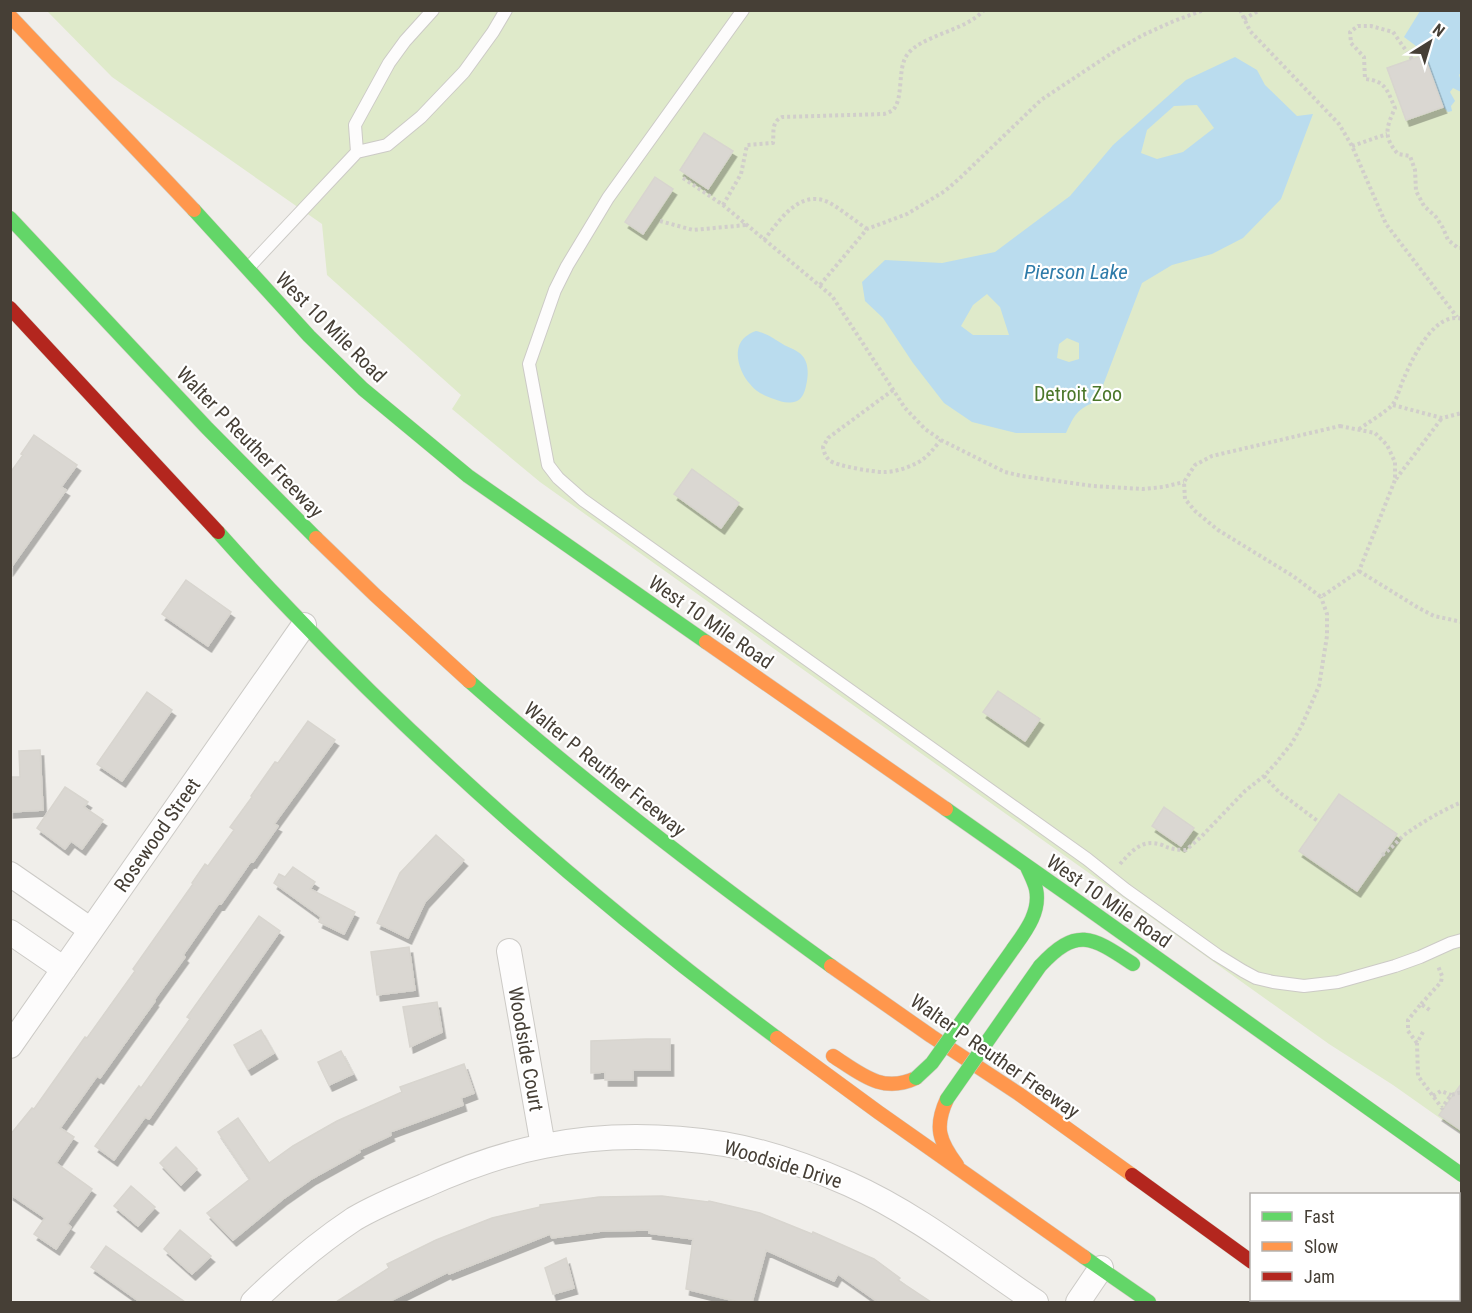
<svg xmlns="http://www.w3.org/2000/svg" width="1472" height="1313" viewBox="0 0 1472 1313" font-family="'Roboto Condensed',sans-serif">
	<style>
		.green { fill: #dfeaca }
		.water { fill: #badcee; fill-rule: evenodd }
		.building { fill: #dad7d2; stroke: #d8d5cf; stroke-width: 1.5; filter: url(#shadow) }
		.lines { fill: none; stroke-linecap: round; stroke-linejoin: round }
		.lane-casing { stroke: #cccac6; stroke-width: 14 }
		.street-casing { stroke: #cccac6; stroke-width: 26 }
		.fast-casing { stroke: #d0cbc1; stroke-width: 15 }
		.slow-casing { stroke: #d0cbc1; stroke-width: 15 }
		.jam-casing { stroke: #d0cbc1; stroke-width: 15 }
		.path { stroke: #d1cecb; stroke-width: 4; stroke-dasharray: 3 3; stroke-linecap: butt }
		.lane { stroke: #fdfcfc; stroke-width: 12 }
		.street { stroke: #fdfcfc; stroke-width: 24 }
		.fast { stroke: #63d668; stroke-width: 14 }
		.slow { stroke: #ff974d; stroke-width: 14 }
		.jam { stroke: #b3261e; stroke-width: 14 }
		.fast-bridge-casing { stroke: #d0cbc1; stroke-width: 15; stroke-linecap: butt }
		.fast-bridge { stroke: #63d668; stroke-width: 14 }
		.labels { text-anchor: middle; stroke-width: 4.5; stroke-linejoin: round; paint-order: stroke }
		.street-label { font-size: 20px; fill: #463f36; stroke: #fff }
		.park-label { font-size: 20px; fill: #4b772a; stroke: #fff }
		.water-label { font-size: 21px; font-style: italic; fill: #2e7ba9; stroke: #fff }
	</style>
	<defs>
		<filter id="shadow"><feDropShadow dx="3.5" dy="6" stdDeviation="0" flood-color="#0004"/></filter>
	</defs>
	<rect width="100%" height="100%" fill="#f0eeea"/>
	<path class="green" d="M47,11H1461V1133L1393,1085L1329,1044L540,482L452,409L461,395L327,275L322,224L112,77Z"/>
	<path class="water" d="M1420,11H1461L1462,71L1459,75L1461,81V92L1453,88L1450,92L1455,101L1451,106L1452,111L1448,112L1443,107L1424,55V52L1404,37Z
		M1235,57L1257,70L1265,85L1297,116L1313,114L1281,199L1243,238L1212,254L1172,265L1142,283L1097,401C1077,409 1075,414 1066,433H1016L972,422L944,403L913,363L883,318L865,301L862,282L885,260L942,263L995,252L1070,196L1113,145L1186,80ZM1197,105L1214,128L1183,152L1157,159L1141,153L1147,130L1174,106ZM987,294L1000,307L1009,335H973L961,326L973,305ZM1067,338L1079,343V359L1069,362L1057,358L1059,344Z
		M756,331C768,334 771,337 781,343C786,347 793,348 798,352C809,359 809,373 806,386C805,391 802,399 797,401C789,404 781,402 774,399C765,396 756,392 750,384C739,372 730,346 748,335C750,333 753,332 756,331Z"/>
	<path class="building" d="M1424,55L1443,107L1406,120L1387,68Z
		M704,133L733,151L708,189L680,170Z
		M655,177L673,189L643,234L625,222Z
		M34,435L77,465L61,487L66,490L10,569V473L23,455L21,454Z
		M692,469L739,503L721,528L674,494Z
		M186,580L231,612L208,646L162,614Z
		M998,691L1040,719L1025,741L983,712Z
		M147,692L172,710L122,781L97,764Z
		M308,721L335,740L274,824L278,826L253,862L251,861L221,904L219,903L183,955L185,957L154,1000L155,1001L100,1078L97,1076L60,1128L74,1137L56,1163L92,1189L67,1224L71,1227L56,1249L34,1234L45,1218L10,1194V1135L32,1108L34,1109L85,1037L87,1038L135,971L133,969L193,884L192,883L205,864L208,866L234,830L230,827L252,797L251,796L275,762L278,763Z
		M40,750L43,810L10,812V777H20L19,751Z
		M65,787L88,802L84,807L103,820L82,849L71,841L65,849L37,828Z
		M1339,794L1397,834L1357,891L1299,851Z
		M1164,807L1194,828L1181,846L1152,826Z
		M436,835L464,860L425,902L408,938L377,923L400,873Z
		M293,867L315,882L310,889L355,912L344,934L319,922L321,917L274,883L279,874L285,877Z
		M259,916L280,931L149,1119L145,1117L114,1160L95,1146L139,1086L141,1088L190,1019L187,1017Z
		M409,947L415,990L377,995L371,952Z
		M437,1002L442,1032L410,1047L403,1007Z
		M261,1030L274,1053L248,1069L234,1045Z
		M646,1039H670V1070H633V1080H605V1072L591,1073V1041Z
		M341,1051L353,1074L329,1085L318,1062Z
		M464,1064L474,1093L461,1098L463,1105L390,1132L391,1135L359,1150L360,1152L313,1178L283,1199L233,1240L207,1213L250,1179L218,1132L238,1118L269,1163L293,1146L337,1121L402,1092L400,1087Z
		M1461,1084V1130L1439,1115Z
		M176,1147L197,1169L181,1185L160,1163Z
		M131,1186L155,1207L138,1226L114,1206Z
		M662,1196L708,1202L709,1201L760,1213L812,1234L813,1232L874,1259L900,1278L898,1280L931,1302H878L838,1274L834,1281L766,1250L752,1302H739L686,1289L693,1239L649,1233V1230L602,1231L552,1238L550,1234L449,1274L448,1272L388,1302H336L389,1268L387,1264L436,1240L492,1218L540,1207V1205L599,1197Z
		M180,1230L211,1256L192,1274L164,1249Z
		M106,1246L151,1278L185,1302H140L91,1267Z
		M566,1258L574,1288L553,1294L545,1268Z"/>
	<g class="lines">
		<defs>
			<path id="lane" d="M743,10L608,198L567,266L555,290L529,364L548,465L558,478L583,500L1087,859L1126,890L1217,955L1243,971L1256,978L1273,982L1304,986L1338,982L1395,966L1420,957L1451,943L1462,940
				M357,152L355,125L389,63L405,41L433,10
				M248,268L357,152L387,145L421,117L464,72L493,32L506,10"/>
			<path id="street" d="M10,874L91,930
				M10,932L64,969
				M509,951L543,1146
				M10,1046L304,625
				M253,1302C284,1272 318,1243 354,1219C376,1206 400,1196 424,1186C462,1169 502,1154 544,1146C603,1134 665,1135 724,1144C765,1151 810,1167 849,1184C916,1214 975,1261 1036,1302
				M1078,1302L1101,1268"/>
			<path id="fast" d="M194,210L309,336L363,389L468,476L706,642
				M10,218L207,428L316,538
				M218,532C242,559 267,586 292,612C441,768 605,910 777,1038
				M469,681C584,783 706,876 831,966
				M946,809L1070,896L1462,1175
				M1013,949C1025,932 1041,912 1036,889C1034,881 1030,874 1027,867
				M1040,966C1077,926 1092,937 1133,964
				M1084,1257L1149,1302"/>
			<path id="slow" d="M10,16L194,210
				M316,538L375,595L469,681
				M706,642L946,809
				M831,966L931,1036L1019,1094L1132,1175
				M777,1038L878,1112L1084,1257
				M833,1056C861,1074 882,1094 916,1078
				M947,1099C934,1127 939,1141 957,1165
				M1304,1300L1308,1302"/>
			<path id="jam" d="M10,308L218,532
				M1132,1175L1252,1262"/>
		</defs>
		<use href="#lane" class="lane-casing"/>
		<use href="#street" class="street-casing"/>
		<use href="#fast" class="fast-casing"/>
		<use href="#slow" class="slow-casing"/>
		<use href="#jam" class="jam-casing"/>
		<path class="path" d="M1240,10L1250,31L1339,124L1352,146L1386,224L1457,317
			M1244,19L1260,10
			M1412,59L1393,32L1371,26H1358L1350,32L1351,43L1364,57L1365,79C1386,81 1387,90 1395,108C1386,128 1383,137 1398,154L1410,156L1415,170L1416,191L1424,206L1436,217L1443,228L1448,240L1458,248H1462
			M1352,146L1387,134
			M683,178L723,205L832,296L905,408L925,429L941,440L1005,472L1022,476L1093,486L1143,489L1163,487L1184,482
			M723,205L741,174L747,145L773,143C774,133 771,122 782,117L884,114C887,113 890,112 893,110C904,98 897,69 907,55C921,35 966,31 984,10
			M660,221L693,230L746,225
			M764,240C779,221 799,189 828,202C841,209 854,220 867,229
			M820,285L867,229L907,214L945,191L961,177L1041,100L1115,51L1143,35L1174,21L1204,10
			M893,390L828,438L823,447C824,452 825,456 829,460C836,466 873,472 884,472C895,472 907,468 917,463C927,458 933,449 941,440
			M1393,405L1442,418L1462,413
			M1340,426L1375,433L1387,445L1395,462V480L1359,571L1321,597L1293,576L1218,530L1195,511L1185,499L1184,482L1195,465L1212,456Z
			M1359,429C1366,424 1389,410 1393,404C1398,397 1400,386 1404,378C1412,359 1435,310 1462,319
			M1396,479L1442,418
			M1359,571L1417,607L1434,616L1462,622
			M1264,776L1279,792L1319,822
			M1382,855C1392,849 1398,839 1407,833C1424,821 1443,810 1462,802
			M1120,864C1132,851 1142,838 1162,845C1170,849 1177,850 1186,850L1201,837L1245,791L1264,776L1276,763L1292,743L1302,725L1319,686L1327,636V614L1321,597
			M1421,1004L1441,982L1442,976L1438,966
			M1423,1032L1417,1043L1418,1076L1442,1108L1451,1095L1462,1092
			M1417,1043L1408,1031V1020L1421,1004L1431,1011
			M1433,1096L1441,1091L1451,1095"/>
		<use href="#lane" class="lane"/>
		<use href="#street" class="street"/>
		<use href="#fast" class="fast"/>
		<use href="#slow" class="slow"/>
		<use href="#jam" class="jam"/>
		<defs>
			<path id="fast-bridge" d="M916,1078L932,1063L1013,949
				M947,1099L1040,966"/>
		</defs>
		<use href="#fast-bridge" class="fast-bridge-casing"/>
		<use href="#fast-bridge" class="fast-bridge"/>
	</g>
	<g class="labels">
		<g class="street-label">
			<text transform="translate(331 327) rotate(45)" y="7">West 10 Mile Road</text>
			<text transform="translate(250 442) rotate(46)" y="7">Walter P Reuther Freeway</text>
			<text transform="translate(711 622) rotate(35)" y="7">West 10 Mile Road</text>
			<text transform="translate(605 769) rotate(39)" y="7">Walter P Reuther Freeway</text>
			<text transform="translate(157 835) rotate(-55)" y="7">Rosewood Street</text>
			<text transform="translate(1109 901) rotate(35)" y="7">West 10 Mile Road</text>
			<text transform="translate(526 1049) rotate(80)" y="7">Woodside Court</text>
			<text transform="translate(995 1056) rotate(35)" y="7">Walter P Reuther Freeway</text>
			<text transform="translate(783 1164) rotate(17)" y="7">Woodside Drive</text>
		</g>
		<g class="park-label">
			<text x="1078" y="401">Detroit Zoo</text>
		</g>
		<g class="water-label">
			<text x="1076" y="279">Pierson Lake</text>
		</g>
	</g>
	<rect width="1472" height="1313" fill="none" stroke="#463f36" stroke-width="24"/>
	<rect x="1250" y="1193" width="210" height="108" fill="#ffffff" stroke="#b5b2af" stroke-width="1.5"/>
	<rect x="1262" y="1212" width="30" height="9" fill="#63d668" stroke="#b5b2af" stroke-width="1.5"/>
	<text x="1304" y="1223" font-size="18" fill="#463f36">Fast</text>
	<rect x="1262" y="1242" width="30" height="9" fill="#ff974d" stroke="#b5b2af" stroke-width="1.5"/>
	<text x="1304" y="1253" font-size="18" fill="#463f36">Slow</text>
	<rect x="1262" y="1272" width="30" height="9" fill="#b3261e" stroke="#b5b2af" stroke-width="1.5"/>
	<text x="1304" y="1283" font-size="18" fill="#463f36">Jam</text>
	<g transform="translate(1430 42) rotate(37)" stroke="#ffffff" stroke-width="4.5" paint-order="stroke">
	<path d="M0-4.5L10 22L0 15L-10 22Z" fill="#463f36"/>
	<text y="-9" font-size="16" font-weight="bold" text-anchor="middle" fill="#463f36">N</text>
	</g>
</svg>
